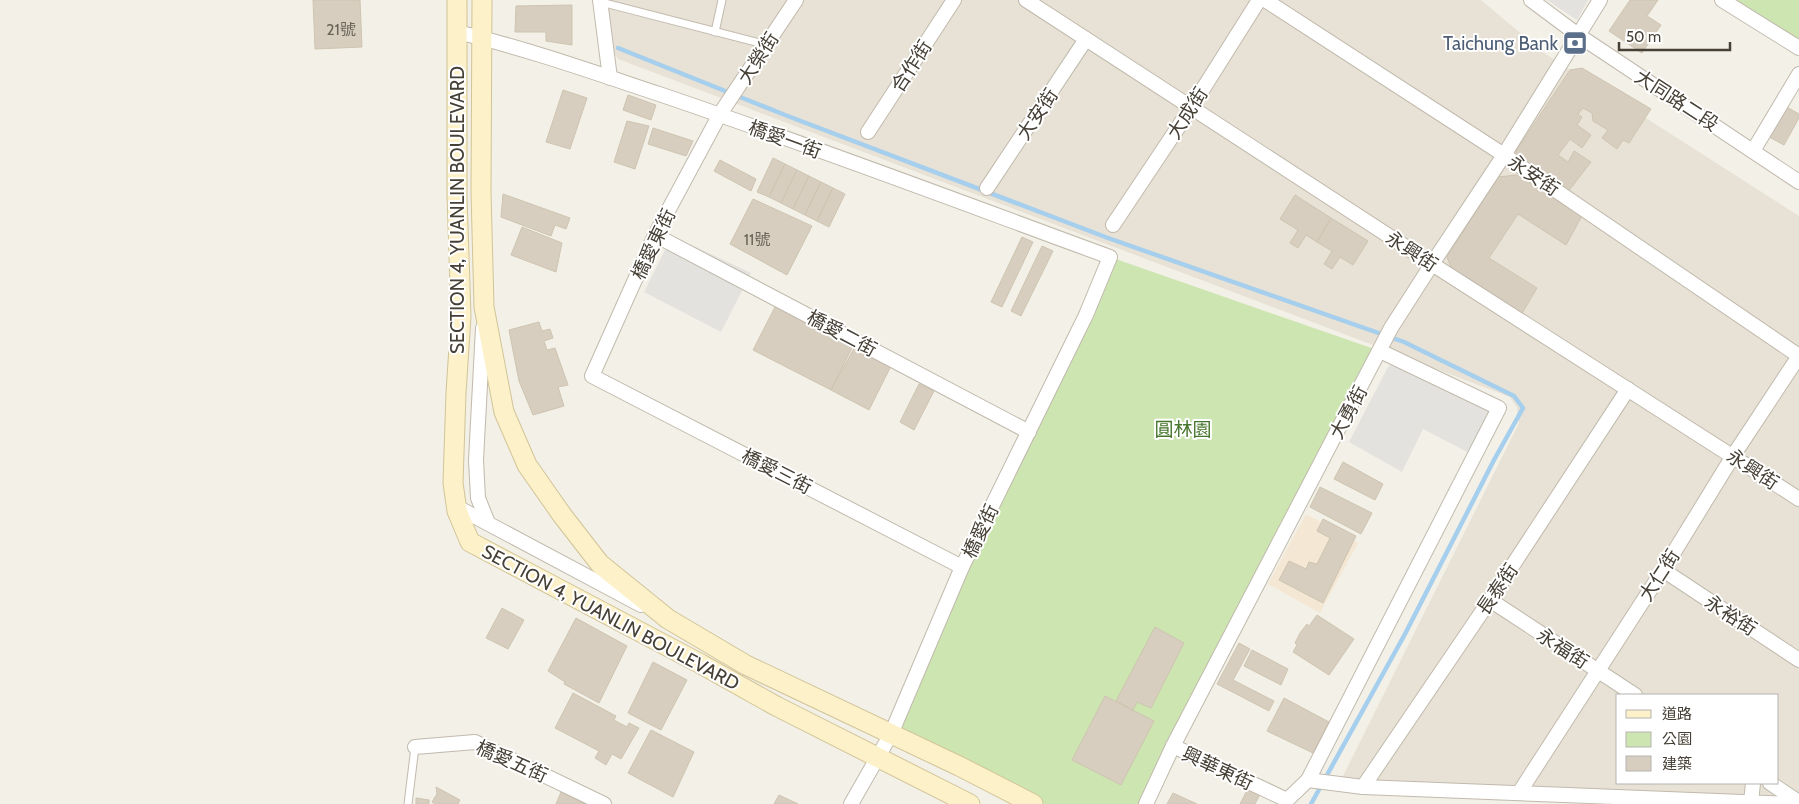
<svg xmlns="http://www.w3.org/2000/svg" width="1799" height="804" viewBox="0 0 1799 804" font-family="Cabin,'Noto Sans TC',sans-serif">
<rect width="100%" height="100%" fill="#f3f0e7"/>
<path fill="#e7e2d5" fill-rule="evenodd" d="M604 0H1481L1544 53 1799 216V804L1339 784 1519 423 1517 408 1510 397 618 59 605 39ZM1618 695H1778V783H1618Z"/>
<polygon fill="#f4e7d3" points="1306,514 1358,543 1320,613 1268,584"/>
<g fill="#cde5b1">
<polygon points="1730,0 1799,0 1799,43"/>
<polygon points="1110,257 1380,351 1146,804 1034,804 891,734"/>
</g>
<g fill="#e4e2df">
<polygon points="1547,0 1588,0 1577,20"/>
<polygon points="679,239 751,273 721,332 644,292 669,242"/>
<polygon points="1398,361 1492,408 1473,455 1423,429 1402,472 1349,442 1388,367"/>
</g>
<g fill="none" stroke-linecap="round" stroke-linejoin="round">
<polyline stroke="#a6ceed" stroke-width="4.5" points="618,48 785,115 1108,238 1404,342 1514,396 1523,408 1494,460 1405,634 1311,804"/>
</g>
<g fill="#d7cec0" stroke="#cec4b0">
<polygon points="313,0 360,0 362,47 315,49"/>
<polygon points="1630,0 1658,0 1647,16 1661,25 1642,53 1609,31"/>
<polygon points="572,5 572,45 546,41 546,32 515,32 516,6"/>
<polygon points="1582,68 1651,109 1629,143 1623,140 1617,149 1602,138 1608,130 1593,121 1592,113 1583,108 1578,114 1582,117 1577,125 1591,135 1582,148 1570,139 1558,155 1568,162 1574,151 1591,162 1567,193 1519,163 1516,151 1570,70"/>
<polygon points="563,90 587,98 570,149 546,142"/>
<polygon points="628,95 656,105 651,120 623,110"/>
<polygon points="1785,106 1799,114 1799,118 1784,145 1769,137"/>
<polygon points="627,121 649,126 635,169 614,162"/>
<polygon points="653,128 693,141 686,156 648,144"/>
<polygon points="773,158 785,164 769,197 757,192"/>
<polygon points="720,160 756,179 751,191 714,171"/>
<polygon points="785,164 797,170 781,203 769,197"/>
<polygon points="797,170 809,176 793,209 781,203"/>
<polygon points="1517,175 1583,214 1566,245 1518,214 1489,258 1537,288 1521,315 1452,270 1447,257 1498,177"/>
<polygon points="809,176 821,182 805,215 793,209"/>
<polygon points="821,182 833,188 817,221 805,215"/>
<polygon points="833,188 845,194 829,227 817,221"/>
<polygon points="503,194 570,218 566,229 555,225 551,236 501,217"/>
<polygon points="1295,195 1331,218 1317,242 1306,235 1298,248 1290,243 1298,230 1280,219"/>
<polygon points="753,199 812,226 787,275 730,244"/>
<polygon points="1331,218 1368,241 1353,265 1340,257 1332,269 1324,264 1332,251 1317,242"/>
<polygon points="522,227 562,243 556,272 511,255"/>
<polygon points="1022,237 1033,242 1002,307 991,302"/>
<polygon points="1042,246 1053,251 1021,316 1011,311"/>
<polygon points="776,305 854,344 831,390 753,350"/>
<polygon points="539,322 542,331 550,329 553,338 544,341 547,350 555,348 568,385 558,387 564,406 533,415 519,381 509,330"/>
<polygon points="861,336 896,356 869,410 831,390"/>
<polygon points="919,384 934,391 914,430 900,422"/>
<polygon points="1343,462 1383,484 1375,500 1334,479"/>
<polygon points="1320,487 1372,513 1361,534 1310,507"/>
<polygon points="1323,519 1356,536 1323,603 1279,580 1289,561 1306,569 1309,562 1317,564 1330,538 1317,531"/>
<polygon points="502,608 524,620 508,649 486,638"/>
<polygon points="1317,615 1354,639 1329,675 1293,652 1297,645 1295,643 1300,633 1307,624 1309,626"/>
<polygon points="576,618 627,646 599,703 564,684 565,682 548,671"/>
<polygon points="1155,627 1184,643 1151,708 1137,702 1133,710 1116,701"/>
<polygon points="1239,643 1250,649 1233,680 1274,701 1269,711 1217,684"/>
<polygon points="1252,650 1288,669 1281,685 1244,666"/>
<polygon points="653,662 687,680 661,730 628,713"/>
<polygon points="573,693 616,716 614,720 627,727 629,723 639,728 621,759 612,754 606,765 595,758 599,751 555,728"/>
<polygon points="1105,696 1154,721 1121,785 1072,760"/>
<polygon points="1284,698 1329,722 1313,753 1267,731"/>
<polygon points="651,730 694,752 673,797 628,773"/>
<polygon points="1254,777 1266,783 1255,804 1240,804"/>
<polygon points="436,787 460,800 458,804 435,804 432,802 437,794"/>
<polygon points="561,792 585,804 556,804"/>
<polygon points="1173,793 1197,804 1167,804"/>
<polygon points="779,795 798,804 774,804"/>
<polygon points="416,798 429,800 429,804 416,804"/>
</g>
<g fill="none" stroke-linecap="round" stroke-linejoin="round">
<defs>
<g id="service">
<polyline points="601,2 767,45"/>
<polyline points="715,32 722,0"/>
<polyline points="408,804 415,747"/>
</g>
<g id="minor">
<polyline points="600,0 610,78"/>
<polyline points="796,0 720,114 655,235 592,376 962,567"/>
<polyline points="1026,0 1432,264 1799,499"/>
<polyline points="1265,0 1504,155 1799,356"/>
<polyline points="1531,0 1578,35 1799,182"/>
<polyline points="1722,0 1799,48"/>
<path d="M457 32C525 48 593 72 659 94 810 145 960 202 1110 257L1086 315 962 567 891 734 851 804"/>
<polyline points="868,132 954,0"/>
<polyline points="1753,151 1799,74"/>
<polyline points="987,188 1086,39"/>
<polyline points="1113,225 1191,108 1259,0"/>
<polyline points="655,235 1029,432"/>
<polyline points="483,328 476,460 478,498 488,523"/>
<polyline points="457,507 641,605"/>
<polyline points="1663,570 1799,660"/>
<polyline points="1490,600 1635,695"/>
<polyline points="1173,746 1287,800 1308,780 1363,787 1792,804"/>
<polyline points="415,747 475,742 604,804"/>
<polyline points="1308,780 1499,408 1380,351"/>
<polyline points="1770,783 1799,802"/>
<polyline points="1363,787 1490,600 1628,389"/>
<polyline points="1519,793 1663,570 1733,456 1799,356"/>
<polyline points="1751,802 1753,783"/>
<polyline points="1146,804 1173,746 1391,328 1432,264 1504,155 1600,0"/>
</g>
<g id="secondary">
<polyline points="457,0 457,195 461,316 456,393 453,483 457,511 470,542 701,664 776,706 970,804"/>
<polyline points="482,0 481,192 484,307 504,412 527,465 562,515 600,564 668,619 746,665 959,766 1033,804"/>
</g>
</defs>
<use href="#service" stroke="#c1baad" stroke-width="9"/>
<use href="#minor" stroke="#c1baad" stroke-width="16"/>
<use href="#secondary" stroke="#d1c498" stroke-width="21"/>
<use href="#service" stroke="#fff" stroke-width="7"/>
<use href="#minor" stroke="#fff" stroke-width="14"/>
<use href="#secondary" stroke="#fcf1c8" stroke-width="19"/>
</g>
<defs>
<symbol id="bank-square" viewBox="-11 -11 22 22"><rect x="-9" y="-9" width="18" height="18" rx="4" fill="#5c6f8a" stroke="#fff"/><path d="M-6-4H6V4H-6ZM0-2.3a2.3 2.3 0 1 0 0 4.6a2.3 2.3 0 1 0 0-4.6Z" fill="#fff"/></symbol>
</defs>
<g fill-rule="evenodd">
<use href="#bank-square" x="1561" y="29" width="28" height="28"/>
</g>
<g text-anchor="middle" stroke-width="4" stroke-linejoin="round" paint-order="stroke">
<g font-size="16" fill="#6a6458">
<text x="341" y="35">21號</text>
<text x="757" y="245">11號</text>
</g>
<g font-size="19" fill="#4e5e75" stroke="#fff" text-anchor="end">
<text x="1558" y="50">Taichung Bank</text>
</g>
<g font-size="19" fill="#464036" stroke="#fff">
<text transform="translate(758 58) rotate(-57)" y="7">大榮街</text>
<text transform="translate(911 66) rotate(-57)" y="7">合作街</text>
<text transform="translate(1677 100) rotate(33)" y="7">大同路二段</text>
<text transform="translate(1187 113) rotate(-57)" y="7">大成街</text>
<text transform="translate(1037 114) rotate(-56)" y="7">大安街</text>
<text transform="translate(785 139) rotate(20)" y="7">橋愛一街</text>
<text transform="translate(1534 175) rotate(34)" y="7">永安街</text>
<text transform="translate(457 210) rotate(-90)" y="7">SECTION 4, YUANLIN BOULEVARD</text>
<text transform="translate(653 244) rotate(-64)" y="7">橋愛東街</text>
<text transform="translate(1412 251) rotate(33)" y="7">永興街</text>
<text transform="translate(842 333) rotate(28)" y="7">橋愛二街</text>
<text transform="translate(1348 412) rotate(-62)" y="7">大勇街</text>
<text transform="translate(1753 469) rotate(33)" y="7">永興街</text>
<text transform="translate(777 471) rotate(27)" y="7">橋愛三街</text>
<text transform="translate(980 531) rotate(-64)" y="7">橋愛街</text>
<text transform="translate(1659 575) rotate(-57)" y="7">大仁街</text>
<text transform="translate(1497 589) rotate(-56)" y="7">長泰街</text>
<text transform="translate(1731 615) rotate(33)" y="7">永裕街</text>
<text transform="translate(611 617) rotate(28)" y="7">SECTION 4, YUANLIN BOULEVARD</text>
<text transform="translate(1563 648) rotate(33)" y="7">永福街</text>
<text transform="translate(512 761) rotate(24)" y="7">橋愛五街</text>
<text transform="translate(1218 768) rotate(25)" y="7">興華東街</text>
</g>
<g font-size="19" fill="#46752c" stroke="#fff">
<text x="1183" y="436">圓林園</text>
</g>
</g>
<rect x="1616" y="694" width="162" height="90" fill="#ffffff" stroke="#b5b3af"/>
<rect x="1626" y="710" width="25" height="8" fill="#fcf1c8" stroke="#b5b3af"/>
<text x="1662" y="719" font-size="15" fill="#464036">道路</text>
<rect x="1626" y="732" width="25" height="15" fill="#cde5b1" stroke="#b5b3af"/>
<text x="1662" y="744" font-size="15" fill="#464036">公園</text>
<rect x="1626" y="756" width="25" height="15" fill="#d7cec0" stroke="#b5b3af"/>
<text x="1662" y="769" font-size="15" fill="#464036">建築</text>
<path d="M1619 42v8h111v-8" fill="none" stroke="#464036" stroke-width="2.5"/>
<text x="1626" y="42" font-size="15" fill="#464036" stroke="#ffffff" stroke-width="4" paint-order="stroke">50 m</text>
</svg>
